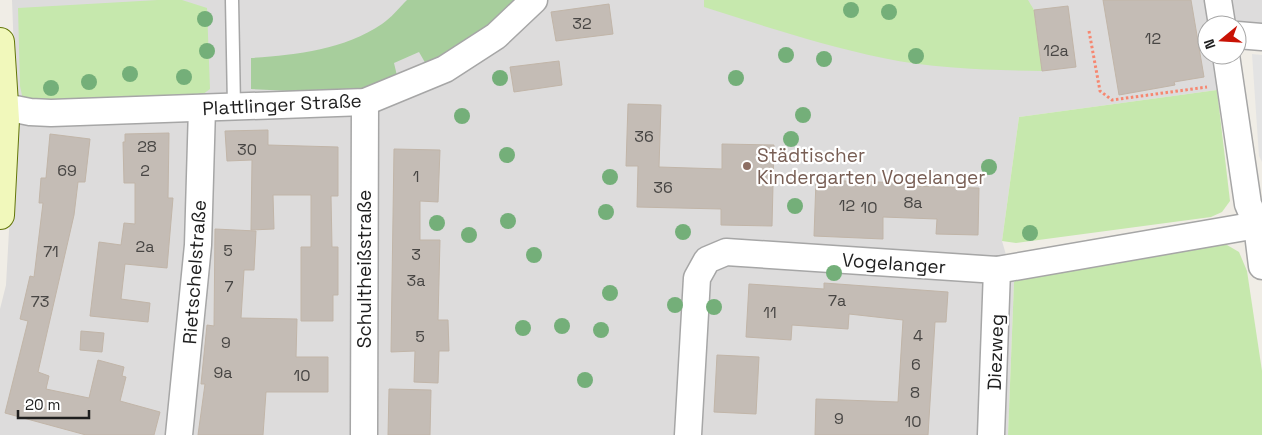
<svg xmlns="http://www.w3.org/2000/svg" width="1262" height="435" viewBox="0 0 1262 435" font-family="'Space Grotesk',sans-serif">
<rect width="100%" height="100%" fill="#f0ede6"/>
<polygon fill="#dddcdc" points="12,0 1262,0 1262,28 1237,25 1207,25 1207,55 1213,55 1217,90 1019,117 1002,241 1014,282 1008,435 0,435 0,309 6,285 16,105"/>
<g fill="#c6e8ad">
<polygon points="158,0 182,0 207,8 210,89 199,97 23,100 20,86 18,8"/>
<path d="M704 0H1028L1034 10 1042 71C989 70 935 69 883 58 822 45 763 26 704 7Z"/>
<polygon points="1217,90 1230,201 1222,212 1211,217 1016,243 1002,241 1019,117"/>
<polygon points="1212,245 1227,245 1239,252 1247,271 1262,371 1262,435 1008,435 1014,282 1027,271"/>
</g>
<path fill="#a7ce9c" d="M407 0H517L491 24 427 66 419 52 394 63 398 80 354 94 251 89V58C295 55 344 50 382 24 391 18 399 8 407 0Z"/>
<polygon fill="#e3e3e3" points="1252,54 1262,55 1262,162 1259,156"/>
<g fill="#c4bcb5" stroke="#c1b5a8">
<polygon points="1103,0 1191,0 1204,77 1174,82 1175,85 1119,95"/>
<polygon points="609,4 613,34 556,41 551,12"/>
<polygon points="1068,6 1076,67 1042,71 1034,10"/>
<polygon points="559,61 562,85 514,92 510,67"/>
<polygon points="628,104 661,105 659,167 722,169 722,144 774,145 772,226 721,225 721,209 637,207 638,166 626,166"/>
<polygon points="268,130 268,145 338,147 338,196 331,196 332,247 338,247 338,295 333,295 333,321 301,321 301,247 311,247 311,195 273,195 274,229 251,230 252,160 227,161 225,131"/>
<polygon points="169,133 168,198 173,198 167,268 125,264 121,299 150,303 148,322 90,316 99,242 121,245 124,223 135,224 135,183 124,183 123,142 125,142 125,134"/>
<polygon points="50,134 90,139 85,182 78,182 74,215 38,372 49,376 46,389 89,398 98,360 124,367 122,376 126,377 120,401 160,412 154,435 86,435 5,413 28,321 20,319 30,276 34,277 43,203 39,203 41,178 46,178"/>
<polygon points="394,149 440,150 438,202 420,201 420,240 440,240 438,320 448,320 449,351 439,351 438,383 414,382 415,351 391,352"/>
<polygon points="816,180 907,183 907,186 979,188 978,235 936,234 937,219 883,217 883,239 814,236"/>
<polygon points="215,229 256,231 254,270 244,270 241,318 297,319 296,357 328,357 328,392 266,392 263,435 198,435 205,384 201,384 207,325 214,326"/>
<polygon points="824,283 948,292 946,322 935,322 928,435 815,435 816,399 898,402 903,320 849,314 848,329 792,325 791,340 746,337 749,284 824,289"/>
<polygon points="81,331 104,333 102,352 80,350"/>
<polygon points="717,355 759,357 756,414 714,412"/>
<polygon points="389,389 431,390 430,435 388,435"/>
</g>
<g fill="none" stroke-linecap="round" stroke-linejoin="round">
<defs>
<polyline id="lane" points="232,0 234,106"/>
<g id="street">
<polyline points="1218,0 1222,25"/>
<polyline points="1237,35 1262,37"/>
<polyline points="1226,55 1248,204 1257,225 1262,266"/>
<polyline points="0,106 30,112 51,113 365,102 445,69 496,36 534,0"/>
<polyline points="179,435 198,245 202,108"/>
<polyline points="364,435 365,102"/>
<polyline points="688,435 697,278 707,260 726,252 997,270 1257,225"/>
<polyline points="991,435 997,270"/>
</g>
<polyline id="secondary" points="0,42 5,120 0,215"/>
</defs>
<use href="#lane" stroke="#a6a6a6" stroke-width="15"/>
<use href="#street" stroke="#a6a6a6" stroke-width="29"/>
<use href="#secondary" stroke="#627508" stroke-width="30"/>
<polyline stroke="#f68770" stroke-width="3" stroke-dasharray="2.5 2.5" stroke-linecap="butt" points="1089,31 1100,91 1112,100 1207,87"/>
<use href="#lane" stroke="#fff" stroke-width="12"/>
<use href="#street" stroke="#fff" stroke-width="26"/>
<use href="#secondary" stroke="#f1f8bb" stroke-width="28"/>
</g>
<g fill="#74af79">
<circle cx="851" cy="10" r="8"/>
<circle cx="889" cy="12" r="8"/>
<circle cx="205" cy="19" r="8"/>
<circle cx="207" cy="51" r="8"/>
<circle cx="786" cy="55" r="8"/>
<circle cx="916" cy="56" r="8"/>
<circle cx="824" cy="59" r="8"/>
<circle cx="130" cy="74" r="8"/>
<circle cx="184" cy="77" r="8"/>
<circle cx="500" cy="78" r="8"/>
<circle cx="736" cy="78" r="8"/>
<circle cx="89" cy="82" r="8"/>
<circle cx="51" cy="88" r="8"/>
<circle cx="803" cy="115" r="8"/>
<circle cx="462" cy="116" r="8"/>
<circle cx="791" cy="139" r="8"/>
<circle cx="507" cy="155" r="8"/>
<circle cx="989" cy="167" r="8"/>
<circle cx="610" cy="177" r="8"/>
<circle cx="795" cy="206" r="8"/>
<circle cx="606" cy="212" r="8"/>
<circle cx="508" cy="221" r="8"/>
<circle cx="437" cy="223" r="8"/>
<circle cx="683" cy="232" r="8"/>
<circle cx="1030" cy="233" r="8"/>
<circle cx="469" cy="235" r="8"/>
<circle cx="534" cy="255" r="8"/>
<circle cx="834" cy="273" r="8"/>
<circle cx="610" cy="293" r="8"/>
<circle cx="675" cy="305" r="8"/>
<circle cx="714" cy="307" r="8"/>
<circle cx="562" cy="326" r="8"/>
<circle cx="523" cy="328" r="8"/>
<circle cx="601" cy="330" r="8"/>
<circle cx="585" cy="380" r="8"/>
</g>
<circle fill="#8d6e63" stroke="#fff" stroke-width="2" cx="747" cy="166" r="5"/>
<g text-anchor="middle" stroke-width="4.5" stroke-linejoin="round" paint-order="stroke">
<g font-size="16" fill="#484644">
<text x="582" y="29">32</text>
<text x="1153" y="44">12</text>
<text x="1056" y="56">12a</text>
<text x="644" y="142">36</text>
<text x="147" y="152">28</text>
<text x="247" y="155">30</text>
<text x="67" y="176">69</text>
<text x="145" y="176">2</text>
<text x="416" y="182">1</text>
<text x="663" y="193">36</text>
<text x="913" y="208">8a</text>
<text x="847" y="211">12</text>
<text x="869" y="213">10</text>
<text x="145" y="252">2a</text>
<text x="228" y="256">5</text>
<text x="51" y="257">71</text>
<text x="416" y="260">3</text>
<text x="416" y="286">3a</text>
<text x="229" y="292">7</text>
<text x="837" y="306">7a</text>
<text x="40" y="307">73</text>
<text x="770" y="318">11</text>
<text x="918" y="341">4</text>
<text x="420" y="342">5</text>
<text x="226" y="348">9</text>
<text x="916" y="370">6</text>
<text x="223" y="378">9a</text>
<text x="302" y="381">10</text>
<text x="915" y="398">8</text>
<text x="839" y="424">9</text>
<text x="913" y="427">10</text>
</g>
<g font-size="19" fill="#1f1f1f" stroke="#fff">
<text transform="translate(282 104) rotate(-3)" y="7">Plattlinger Straße</text>
<text transform="translate(894 263) rotate(4)" y="7">Vogelanger</text>
<text transform="translate(364 269) rotate(-90)" y="7">Schultheißstraße</text>
<text transform="translate(194 272) rotate(-86)" y="7">Rietschelstraße</text>
<text transform="translate(995 352) rotate(-88)" y="7">Diezweg</text>
</g>
<g font-size="19" fill="#785e54" stroke="#fff" text-anchor="start">
<text x="757" y="162">Städtischer<tspan x="757" dy="22">Kindergarten Vogelanger</tspan></text>
</g>
</g>
<g transform="translate(1222 40) rotate(252)"><circle r="24" fill="#ffffff" stroke="#a5a5a5"/>
<path d="M0-4L9 19L0 12L-9 19Z" fill="#c91205"/>
<text y="-8" font-size="14" font-weight="bold" text-anchor="middle" fill="#1f1f1f">N</text>
</g>
<path d="M18 410v8h71v-8" fill="none" stroke="#1f1f1f" stroke-width="2.5"/>
<text x="25" y="410" font-size="15" fill="#1f1f1f" stroke="#ffffff" stroke-width="4" paint-order="stroke">20 m</text>
</svg>
